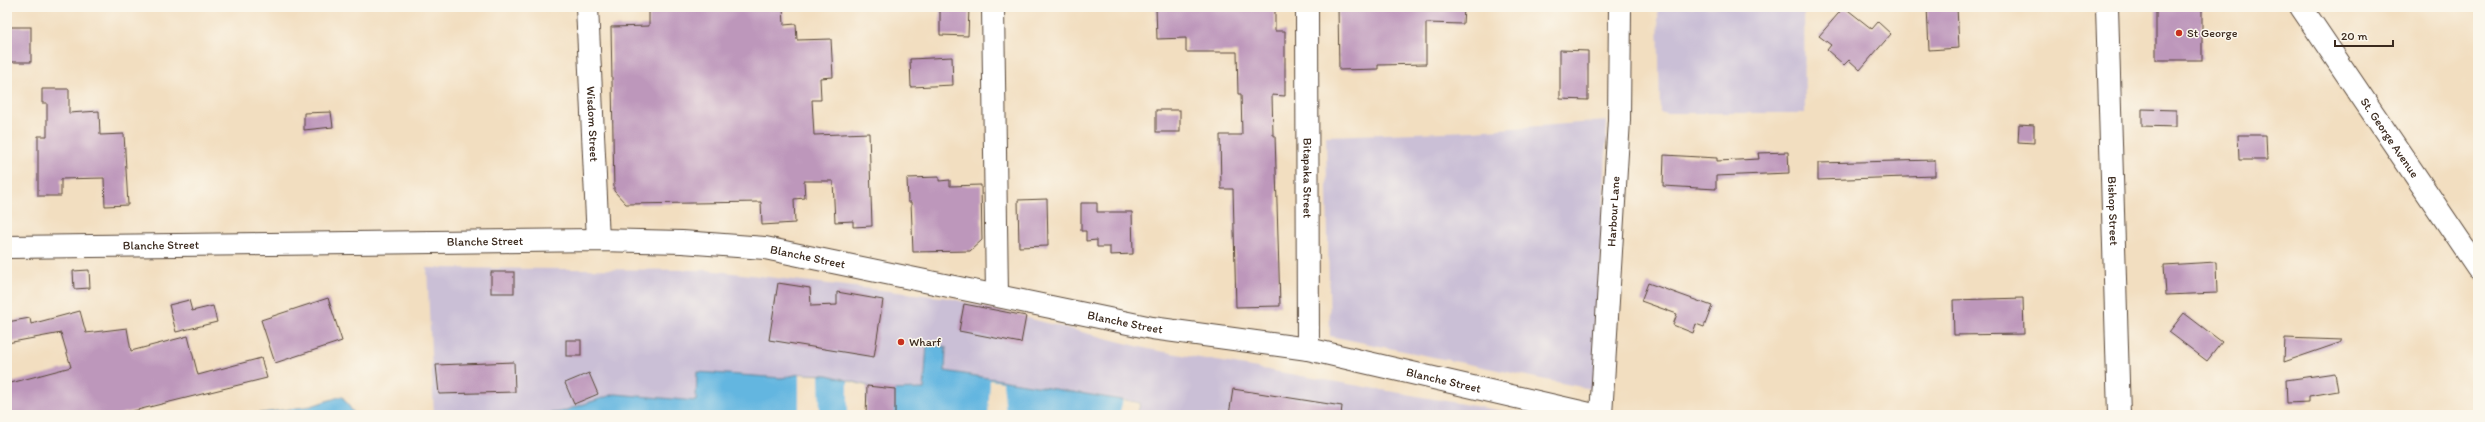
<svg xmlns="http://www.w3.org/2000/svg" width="2485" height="422" viewBox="0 0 2485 422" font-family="Itim,sans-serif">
<rect width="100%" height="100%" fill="#fbf7ec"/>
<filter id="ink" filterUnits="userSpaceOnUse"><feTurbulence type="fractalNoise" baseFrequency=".025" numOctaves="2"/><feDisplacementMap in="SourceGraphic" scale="8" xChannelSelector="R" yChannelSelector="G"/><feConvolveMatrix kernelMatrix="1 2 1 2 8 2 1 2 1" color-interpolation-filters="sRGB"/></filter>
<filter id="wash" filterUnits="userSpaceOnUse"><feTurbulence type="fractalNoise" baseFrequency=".012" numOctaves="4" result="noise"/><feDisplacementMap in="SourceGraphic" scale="16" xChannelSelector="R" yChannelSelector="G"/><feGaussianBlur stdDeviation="0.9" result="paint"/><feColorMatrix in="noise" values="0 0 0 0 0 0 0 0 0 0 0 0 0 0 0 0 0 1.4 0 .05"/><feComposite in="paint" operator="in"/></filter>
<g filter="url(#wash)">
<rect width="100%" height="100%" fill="#f2dec0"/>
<g fill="#cabfd6">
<polygon points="1658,7 1804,7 1805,113 1660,113"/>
<polygon points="1607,121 1596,390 1330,336 1326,136 1473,131"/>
<polygon points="427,268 707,270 949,298 1148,349 1526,415 1137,415 1140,403 945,371 928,344 924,389 883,390 828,375 799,374 782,378 697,373 696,401 616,394 560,412 537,415 434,415"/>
</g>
<g fill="#64b6e0" stroke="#50707f">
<polygon points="927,344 946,347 945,371 1140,403 1137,415 537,415 560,412 615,394 696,401 697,372 782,378 799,374 828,375 883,390 924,389"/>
<polygon points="342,396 355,415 247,415 311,406"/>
</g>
<g fill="#f2dec0">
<polygon points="799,374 819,375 820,415 799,415"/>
<polygon points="990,380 1003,382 1006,415 988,415"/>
<polygon points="848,381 867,386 866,415 848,415"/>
<polygon points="1123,400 1140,403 1137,415 1119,415"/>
</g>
<g id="blocks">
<g fill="#bd97bb">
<polygon points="649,7 783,7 784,25 796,24 797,40 831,39 833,77 820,78 821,100 812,100 814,135 869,133 872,226 853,227 853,221 835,222 833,181 804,181 805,198 794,199 795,223 762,225 761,202 626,204 614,191 611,27 649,26"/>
<polygon points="940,7 969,7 968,36 940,35"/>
<polygon points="1156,7 1275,7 1275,31 1285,31 1285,96 1272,95 1273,135 1275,135 1280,306 1236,307 1233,189 1221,189 1220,135 1242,135 1241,94 1238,94 1237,52 1186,52 1186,38 1157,39"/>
<polygon points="1338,7 1464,7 1463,24 1426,23 1426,64 1378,65 1378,69 1339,70"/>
<polygon points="1844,7 1872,29 1878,22 1891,34 1860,70 1849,60 1844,65 1827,50 1831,45 1819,36"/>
<polygon points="1927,7 1957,7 1959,48 1929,50"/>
<rect x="2156" y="7" width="46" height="53"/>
<rect x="10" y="27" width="21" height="35"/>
<polygon points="1560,50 1588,51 1588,100 1560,99"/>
<polygon points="952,57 953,85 911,87 910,59"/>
<polygon points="42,89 69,89 69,113 99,111 100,135 124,134 128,205 105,206 104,178 61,179 61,196 38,196 38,136 47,136 47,103 42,103"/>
<polygon points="2142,109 2176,110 2176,127 2142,126"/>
<rect x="1156" y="110" width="24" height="22"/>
<polygon points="331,112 333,127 304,130 304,113"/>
<polygon points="2019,124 2034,125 2034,143 2018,142"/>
<polygon points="2238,135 2266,135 2267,160 2239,160"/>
<polygon points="1788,152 1789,173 1716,176 1716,189 1663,186 1664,155 1717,158 1717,161 1759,159 1758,153"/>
<polygon points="1935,160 1935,176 1818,180 1818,163"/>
<polygon points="939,177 939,181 950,180 950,186 981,185 982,240 970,251 913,252 911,202 908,202 907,178"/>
<polygon points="1047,199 1048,246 1019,247 1018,200"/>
<polygon points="1081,203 1097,203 1097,212 1132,212 1133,254 1110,255 1110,247 1097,247 1097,240 1086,241 1086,231 1081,231"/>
<polygon points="2216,262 2217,293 2166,295 2164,265"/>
<polygon points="89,270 90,288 74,289 73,271"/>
<rect x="491" y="272" width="23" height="21"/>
<polygon points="778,283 810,288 811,306 837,305 837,292 883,300 874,357 769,340"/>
<polygon points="1648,283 1712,306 1704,327 1696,324 1693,333 1673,325 1677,314 1641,301"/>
<polygon points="328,298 342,341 275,363 261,320"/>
<polygon points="2023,298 2024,334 1954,335 1953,300"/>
<polygon points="189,300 192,311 213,306 217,322 176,332 169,305"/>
<polygon points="964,304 1026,316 1021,343 959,331"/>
<polygon points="80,311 86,333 127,328 131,351 188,336 198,375 261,358 267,378 117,415 7,415 7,384 71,367 61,333 7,343 7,322 30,318 31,324"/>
<polygon points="2184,313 2222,342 2207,361 2169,332"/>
<polygon points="2285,338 2342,340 2342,342 2284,362"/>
<rect x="566" y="340" width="15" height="16"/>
<polygon points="514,362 515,392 439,394 436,365"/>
<polygon points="589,373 598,394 574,404 565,383"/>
<polygon points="2335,373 2338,391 2309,396 2309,402 2287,403 2286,380"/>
<polygon points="867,386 895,389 895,415 866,415"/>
<polygon points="1233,389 1342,406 1341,415 1229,415"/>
</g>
</g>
</g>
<g filter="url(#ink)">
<use href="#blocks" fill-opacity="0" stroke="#564536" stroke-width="1"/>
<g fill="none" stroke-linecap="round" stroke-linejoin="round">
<defs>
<g id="street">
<path id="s1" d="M587 7 598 240"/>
<polyline points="993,7 997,295"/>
<path id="s2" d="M1307 7 1308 349"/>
<path id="s3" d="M2107 7 2119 415"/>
<path id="s4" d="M2301 7 2478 268"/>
<path id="s5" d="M7 247 598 240 682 242 765 248 1152 328 1308 349 1594 415"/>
<path id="s6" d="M1601 415 1619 120 1620 7"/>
</g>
</defs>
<use href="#street" stroke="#564536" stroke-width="24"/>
<use href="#street" stroke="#fff" stroke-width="22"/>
</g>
</g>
<g fill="#c8321e" stroke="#fbf7ec" stroke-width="1.5">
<circle cx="2179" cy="33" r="4"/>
<circle cx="901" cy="342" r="4"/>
</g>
<g text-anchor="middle" stroke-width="3" stroke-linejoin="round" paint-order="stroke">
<g font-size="12" fill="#3b2a1e" stroke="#fbf7ec" text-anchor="start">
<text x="2187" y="37">St George</text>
<text x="909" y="346">Wharf</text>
</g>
<g font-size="12" fill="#3b2a1e" stroke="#fbf7ec">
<text dy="4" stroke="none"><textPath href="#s1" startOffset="117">Wisdom Street</textPath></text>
<text dy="4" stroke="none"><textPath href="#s4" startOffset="158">St. George Avenue</textPath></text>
<text dy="4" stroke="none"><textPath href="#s2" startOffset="171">Bitapaka Street</textPath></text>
<text dy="4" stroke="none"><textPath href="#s6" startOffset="204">Harbour Lane</textPath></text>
<text dy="4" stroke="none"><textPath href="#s3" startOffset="204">Bishop Street</textPath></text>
<text dy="4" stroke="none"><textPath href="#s5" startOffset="478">Blanche Street</textPath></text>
<text dy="4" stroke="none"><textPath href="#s5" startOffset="154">Blanche Street</textPath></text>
<text dy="4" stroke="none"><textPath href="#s5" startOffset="802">Blanche Street</textPath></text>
<text dy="4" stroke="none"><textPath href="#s5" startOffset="1126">Blanche Street</textPath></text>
<text dy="4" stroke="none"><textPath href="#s5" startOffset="1450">Blanche Street</textPath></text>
</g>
</g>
<rect width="2485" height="422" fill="none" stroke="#fbf7ec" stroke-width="24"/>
<path d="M2335 40v6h58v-6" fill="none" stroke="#3b2a1e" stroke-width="2"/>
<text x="2341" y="40" font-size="12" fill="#3b2a1e" stroke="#fbf7ec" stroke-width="3" paint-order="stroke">20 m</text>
</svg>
